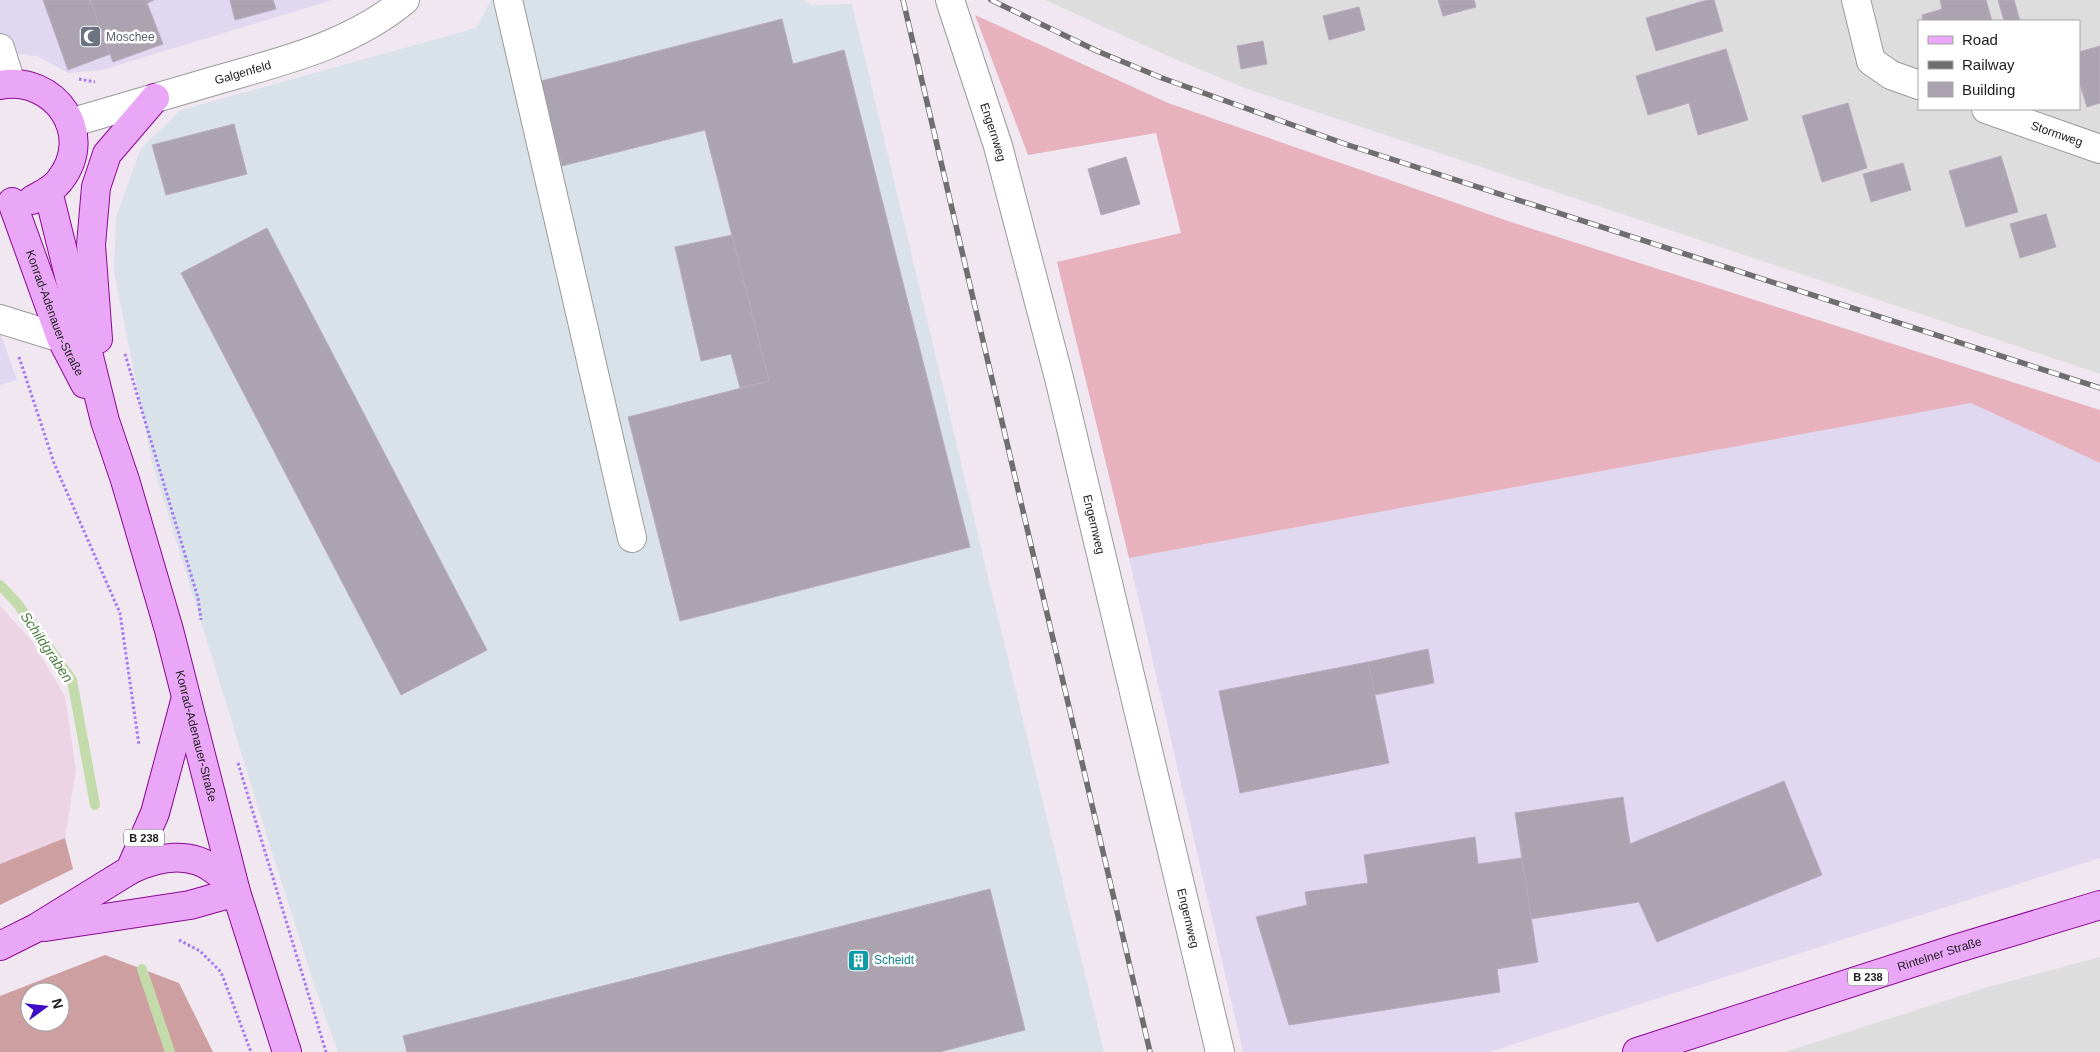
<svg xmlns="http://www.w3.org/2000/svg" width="2100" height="1052" viewBox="0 0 2100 1052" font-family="Arial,sans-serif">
<rect width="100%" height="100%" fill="#f0e7f0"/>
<g fill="#ddddde" fill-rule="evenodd">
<path d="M1045 0H2100V374L1245 88 1170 57ZM1919 21H2079V109H1919Z"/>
<polygon points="2100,957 2100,1052 1785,1052 1988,987"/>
</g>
<g fill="#dfd8f0">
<polygon points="0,0 332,0 102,70 68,73 37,56 0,52"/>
<polygon points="0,332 17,380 0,385"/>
<polygon points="1971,403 2100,463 2100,858 1489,1052 1243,1052 1129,558"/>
</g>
<polygon fill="#dae2e9" points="491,0 803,0 811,5 852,4 991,589 1104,1052 338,1052 317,993 269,843 152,462 114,271 116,217 141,148 181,110 476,28"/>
<polygon fill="#edd4e5" points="0,606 31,640 65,696 76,770 65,838 0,864"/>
<polygon fill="#e7b1bd" points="975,15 1168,103 1514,223 2100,410 2100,463 1971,403 1129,558 1057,262 1181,233 1156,133 1028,155"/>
<g fill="#cd9fa0" fill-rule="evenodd">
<polygon points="65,838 73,869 0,905 0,864"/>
<path d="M105 955 179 983 213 1052H0V996ZM30 992H60V1022H30Z"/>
</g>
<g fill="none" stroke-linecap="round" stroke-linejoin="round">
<g stroke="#c3dbab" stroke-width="10">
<polyline points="0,585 17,603 72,680 95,805"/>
<polyline points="142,969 170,1052"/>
</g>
</g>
<g fill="#aba3af" stroke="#baaac1">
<polygon points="43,0 90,0 110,54 68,70"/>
<polygon points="90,0 154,0 147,3 163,44 113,62"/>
<polygon points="230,0 273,0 276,9 235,20"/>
<polygon points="1438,0 1474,0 1476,7 1443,16"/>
<polygon points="1707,0 1714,0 1723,31 1656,51 1646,18"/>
<polygon points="1940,0 1986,0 1992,21 1923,21 1922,15 1942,9"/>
<polygon points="1998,0 2014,0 2020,21 2004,21"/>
<polygon points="1359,7 1365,30 1329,40 1323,16"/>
<polygon points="782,19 793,64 844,50 970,547 680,621 628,417 769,381 705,130 562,166 541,81"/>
<polygon points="1263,41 1267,64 1241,69 1237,46"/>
<polygon points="2100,46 2100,103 2087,107 2079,81 2079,52"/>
<polygon points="1726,49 1748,120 1698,135 1689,103 1648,115 1636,76"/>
<polygon points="1848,103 1867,168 1822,182 1802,116"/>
<polygon points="234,124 247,174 166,195 152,145"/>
<polygon points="2001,156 2018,212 1966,227 1949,171"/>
<polygon points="1126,157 1140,204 1101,215 1088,169"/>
<polygon points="1903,163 1911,190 1871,202 1863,174"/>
<polygon points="2046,214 2056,247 2020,258 2010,224"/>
<polygon points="267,228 487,650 401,695 181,273"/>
<polygon points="732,235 769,381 740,388 731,354 701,361 675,247"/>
<polygon points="1428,649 1434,683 1374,695 1368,662"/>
<polygon points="1368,662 1389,763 1240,793 1219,691"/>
<polygon points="1784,781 1822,875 1657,942 1639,902 1531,919 1515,813 1623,797 1630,844"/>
<polygon points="1475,837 1478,864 1522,858 1538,962 1497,969 1500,992 1289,1025 1256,917 1307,905 1305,892 1368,883 1364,855"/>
<polygon points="990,889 1025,1030 939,1052 407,1052 403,1036"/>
</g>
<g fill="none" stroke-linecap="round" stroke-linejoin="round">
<defs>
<g id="minor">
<polyline points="508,0 632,538"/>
<path id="s1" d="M950 0 998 146 1059 378 1220 1052"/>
<polyline points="1856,0 1871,61 1891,75 1919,85"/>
<polyline points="0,48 11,83"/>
<path id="s2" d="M1986 109 2100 149"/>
<path id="s3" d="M70 123C119 109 168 94 217 80 283 61 351 45 405 0"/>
<polyline points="0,319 61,338"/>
</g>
<g id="major">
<path d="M0 85C55 75 96 134 60 180 53 190 42 194 32 200"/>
<path id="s4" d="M48 191 105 421 125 480 169 630 236 892 287 1052"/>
<path id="s5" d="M12 202 61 338 85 384"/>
<polyline points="98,339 91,245 96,187 107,154 155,98"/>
<path d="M130 870C157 857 190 850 216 871 223 876 229 885 235 891"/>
<polyline points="45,927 190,905 236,892"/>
<polyline points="0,946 36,928 130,870 155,813 185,701"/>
<path id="s6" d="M1637 1052 1955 949 2100 905"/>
</g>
</defs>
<use href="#minor" stroke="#9a9a9a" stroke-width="30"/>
<use href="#major" stroke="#8b0993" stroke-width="30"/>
<g stroke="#a577f2" stroke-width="3" stroke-dasharray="2.5 2.5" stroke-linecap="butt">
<polyline points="79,79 95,82"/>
<polyline points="125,354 198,598 201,620"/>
<polyline points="19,357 54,463 120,613 139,745"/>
<polyline points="238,763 326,1052"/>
<polyline points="179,940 200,951 221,972 251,1052"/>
</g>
<use href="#minor" stroke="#fff" stroke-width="28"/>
<use href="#major" stroke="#eaa6f7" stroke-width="28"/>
<defs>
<g id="rail">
<polyline points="903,0 1150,1052"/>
<polyline points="991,0 1097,51 1162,78 1348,145 2100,388"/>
</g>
</defs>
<use href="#rail" stroke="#6e6e6e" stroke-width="5.5"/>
<use href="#rail" stroke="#fff" stroke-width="4" stroke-dasharray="11" stroke-linecap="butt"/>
</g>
<defs>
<symbol id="mosque-square" viewBox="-11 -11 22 22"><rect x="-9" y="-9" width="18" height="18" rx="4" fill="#6b7280" stroke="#fff"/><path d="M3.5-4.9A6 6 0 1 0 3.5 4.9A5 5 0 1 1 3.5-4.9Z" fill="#fff"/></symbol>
<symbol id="building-square" viewBox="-11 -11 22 22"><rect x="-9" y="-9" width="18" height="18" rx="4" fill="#0f9aa8" stroke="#fff"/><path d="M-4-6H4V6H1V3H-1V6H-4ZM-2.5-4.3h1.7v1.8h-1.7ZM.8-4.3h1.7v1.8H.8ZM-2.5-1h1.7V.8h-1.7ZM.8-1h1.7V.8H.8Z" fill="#fff"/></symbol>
</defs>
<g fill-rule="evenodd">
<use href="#mosque-square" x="78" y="24" width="25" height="25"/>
<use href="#building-square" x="846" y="948" width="25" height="25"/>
</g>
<g text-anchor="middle" stroke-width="5" stroke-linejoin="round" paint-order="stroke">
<g fill="#fff" stroke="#636363" stroke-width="1">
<rect x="124" y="829.5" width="40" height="17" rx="4"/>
<rect x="1848" y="968.5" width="40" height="17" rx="4"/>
</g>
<g font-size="11" font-weight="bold" fill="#202020">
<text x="144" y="842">B 238</text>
<text x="1868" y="981">B 238</text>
</g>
<g font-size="12" fill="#5b616d" stroke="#fff" text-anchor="start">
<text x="106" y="41">Moschee</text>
</g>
<g font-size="12" fill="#202020" stroke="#fff">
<text dy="4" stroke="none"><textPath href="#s3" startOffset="180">Galgenfeld</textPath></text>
<text dy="4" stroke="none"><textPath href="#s1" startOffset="139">Engernweg</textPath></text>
<text dy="4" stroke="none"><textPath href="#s2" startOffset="75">Stormweg</textPath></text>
<text dy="4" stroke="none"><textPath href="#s5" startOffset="119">Konrad-Adenauer-Straße</textPath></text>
<text dy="4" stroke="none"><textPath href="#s1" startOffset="544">Engernweg</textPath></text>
<text dy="4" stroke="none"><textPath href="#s4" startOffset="565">Konrad-Adenauer-Straße</textPath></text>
<text dy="4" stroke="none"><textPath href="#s1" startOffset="949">Engernweg</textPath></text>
<text dy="4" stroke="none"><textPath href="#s6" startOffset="318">Rintelner Straße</textPath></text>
</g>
<g font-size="12" fill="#0d838f" stroke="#fff" text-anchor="start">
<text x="874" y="964">Scheidt</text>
</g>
<g font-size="14" font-style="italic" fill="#4c7d3e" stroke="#fff">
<text transform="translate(47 647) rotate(56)" y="5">Schildgraben</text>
</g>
</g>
<rect x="1918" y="20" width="162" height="90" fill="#ffffff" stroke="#a6a6a6"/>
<rect x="1928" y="36" width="25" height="8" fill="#eaa6f7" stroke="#a6a6a6"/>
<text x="1962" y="45" font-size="15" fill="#202020">Road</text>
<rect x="1928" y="61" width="25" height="8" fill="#6e6e6e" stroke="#a6a6a6"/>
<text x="1962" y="70" font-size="15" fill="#202020">Railway</text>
<rect x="1928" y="82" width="25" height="15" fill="#aba3af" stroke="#a6a6a6"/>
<text x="1962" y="95" font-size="15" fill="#202020">Building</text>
<g transform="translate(45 1007) rotate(75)"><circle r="24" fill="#ffffff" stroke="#a6a6a6"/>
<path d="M0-4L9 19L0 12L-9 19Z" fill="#3e0cc4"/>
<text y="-8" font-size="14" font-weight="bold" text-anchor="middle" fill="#202020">N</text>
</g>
</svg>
